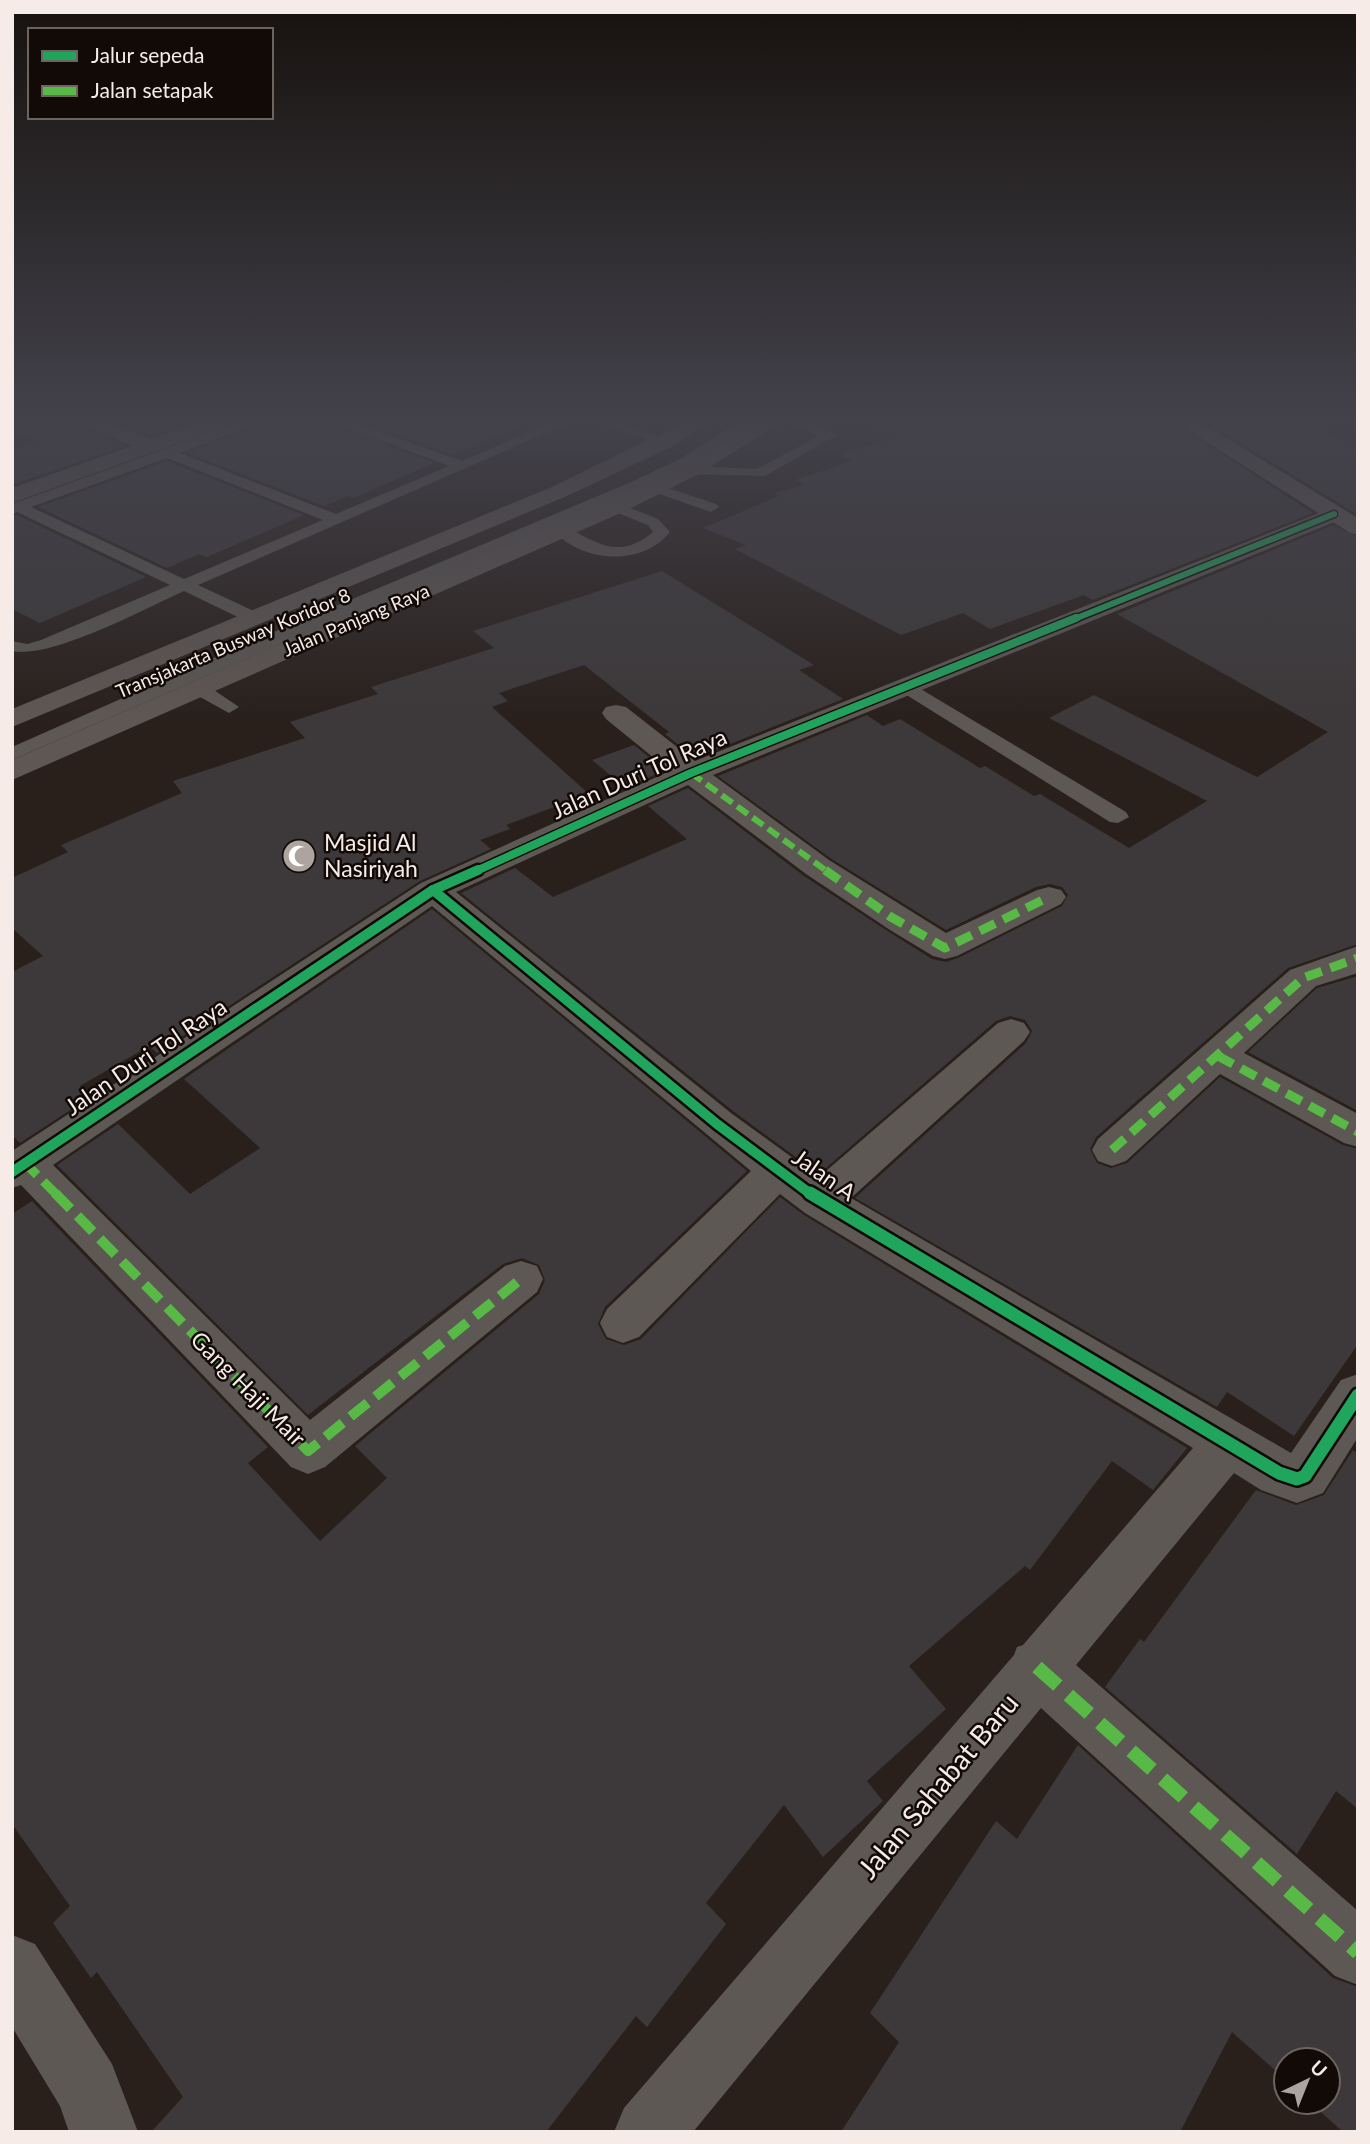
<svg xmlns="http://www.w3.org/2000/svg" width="1370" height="2144" viewBox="0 0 1370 2144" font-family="Lato,sans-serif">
<rect width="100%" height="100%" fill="#29201c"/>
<g fill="#3d393a">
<polygon points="12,422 77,422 125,446 12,485 12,450 38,441 12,430"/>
<polygon points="116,422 189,422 151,436"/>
<polygon points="262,422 330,422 434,463 354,498 348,496 324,506 187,453"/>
<polygon points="362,422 527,422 453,455"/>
<polygon points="868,422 1172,422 1313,513 1093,600 1084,595 990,629 963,613 901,635 735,549 746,545 703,528 779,496 774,493 804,485 795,480 853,461 841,454 897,437"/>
<polygon points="1206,422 1301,422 1358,446 1358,515"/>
<polygon points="167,461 304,515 207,557 199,554 167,568 38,507"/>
<polygon points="17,515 146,577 40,623 12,609 12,516"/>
<polygon points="1333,525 1358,537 1358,944 1288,968 1096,1137 1090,1149 1097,1163 1111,1168 1127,1163 1220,1077 1343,1145 1358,1149 1358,1344 1294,1436 1227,1392 1217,1407 855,1198 1026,1043 1032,1031 1025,1020 1010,1016 996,1021 819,1174 733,1111 461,893 515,868 553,897 687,839 648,806 688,788 804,876 889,932 932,959 946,962 958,958 1062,906 1068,895 1062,887 1050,884 1036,887 946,930 830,858 718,776 867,715 883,726 900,719 980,768 985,766 1034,796 1040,794 1129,848 1207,801 1049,718 1094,695 1257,777 1328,732 1117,614"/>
<polygon points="662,571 814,665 799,670 843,699 695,758 665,734 669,732 584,665 499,693 508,701 492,707 589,794 506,825 510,829 480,840 491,849 420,881 157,1053 149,1046 80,1086 90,1097 20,1143 12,1135 12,972 43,956 12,928 12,878 68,852 61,845 182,793 173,781 305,738 290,722 378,694 371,687 494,648 473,631"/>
<polygon points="634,745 665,770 626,788 592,760"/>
<polygon points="432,909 747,1171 605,1307 598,1324 606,1339 624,1345 641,1339 780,1197 804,1215 1187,1448 1153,1490 1112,1461 1030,1570 1025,1566 909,1666 946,1709 867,1781 883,1801 823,1857 784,1805 706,1903 726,1924 647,2027 636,2016 546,2132 151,2132 183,2097 97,1972 91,1978 53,1923 70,1906 12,1824 12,1214 32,1201 268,1447 248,1463 320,1541 387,1478 355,1446 539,1294 545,1280 539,1265 522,1258 503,1264 308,1415 57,1165 118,1124 190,1194 260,1148 184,1079"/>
<polygon points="1358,976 1358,1111 1248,1052 1317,988"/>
<polygon points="1353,1450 1358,1454 1358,1809 1336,1791 1297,1854 1105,1687 1140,1639 1144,1642 1256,1490 1296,1505 1324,1495"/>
<polygon points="1078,1745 1333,1978 1358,1987 1358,2132 1343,2132 1310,2102 1328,2102 1328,2060 1286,2060 1286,2080 1232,2032 1180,2132 841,2132 899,2042 870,2013 996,1821 1017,1839"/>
</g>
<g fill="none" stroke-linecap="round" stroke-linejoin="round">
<g fill="#5d5854" fill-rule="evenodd">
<path d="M239 422H260L180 453 336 514 449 466 332 422H353L462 461 552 422H571L198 585 258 613 261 617 258 621H246L184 591C144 609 52 659 12 651V641L27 644 41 640 170 585 17 512 12 514V504ZM167 458 323 520 184 579 31 507Z"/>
<polygon points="598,422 620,422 674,442 662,445"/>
<polygon points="738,422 755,422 692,464 639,489 12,760 12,747 245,644 629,483 682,458"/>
<polygon points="788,422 809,422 837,435 765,476 692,474 685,470 692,466 757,469 819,436"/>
<polygon points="656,484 716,504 719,507 711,512 651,491 651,485"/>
<path d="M615 502 658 519 670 532C642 567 582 563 553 530L561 525 567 527C599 545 621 559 653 532L648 525 610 510V504Z"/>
<polygon points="904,679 1126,812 1129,817 1118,823 1110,822 897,689 895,685 897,681"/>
<polygon points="198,682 205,684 239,707 229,713 191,692 189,688 191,684"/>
</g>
<g fill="#5d5854" fill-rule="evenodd">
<polygon points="79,422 108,422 151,439 198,422 228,422 225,426 12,503 12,488 132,446"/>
<polygon points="1334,507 1345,514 1342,519 713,775 829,860 946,933 1037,890 1049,887 1061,890 1066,897 1061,904 957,956 945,959 933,956 890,930 806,874 688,785 456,892 731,1113 819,1177 998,1023 1011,1019 1024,1023 1030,1032 1024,1041 851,1198 1291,1453 1341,1380 1358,1374 1358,1437 1323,1493 1297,1503 1261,1490 1234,1473 1076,1665 1358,1911 1358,1985 1335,1976 1041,1708 693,2132 614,2132 624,2108 1014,1655 1017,1647 1023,1645 1193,1448 805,1213 780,1194 639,1337 623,1343 607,1337 600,1323 607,1309 751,1171 432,906 53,1165 310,1420 505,1266 521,1261 537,1266 543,1279 537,1292 325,1467 308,1474 291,1467 21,1185 12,1188 12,1151 421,883 670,771 606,719 602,713 606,707 616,705 626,707 695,761"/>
<polygon points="1358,946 1358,973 1316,986 1244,1053 1358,1114 1358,1147 1344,1143 1220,1074 1126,1161 1112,1166 1098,1161 1092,1150 1098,1139 1290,970"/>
<polygon points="12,1935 35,1944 112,2064 138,2132 69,2132 60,2106 12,2027"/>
</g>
<polygon fill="#605a56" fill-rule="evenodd" points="1175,422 1200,422 1358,518 1358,535 1350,533"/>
<g fill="#5f5753" fill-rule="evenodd">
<polygon points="685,422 710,422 673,446 567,496 12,727 12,709 552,487"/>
<polygon points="756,422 781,422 699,474 623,512 12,780 12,760 607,502 685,466"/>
</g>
<polyline stroke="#5d5754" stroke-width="2.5" stroke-dasharray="2 3.5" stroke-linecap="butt" points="753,422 780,429"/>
<polyline stroke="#58b947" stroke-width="6" stroke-dasharray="13 6" stroke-linecap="butt" points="691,773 828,872"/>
<g stroke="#58b947" stroke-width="9" stroke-dasharray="17 9" stroke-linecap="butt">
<polyline points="825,870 891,917 945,948 1049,897"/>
<polyline points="1218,1056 1358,1132"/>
<polyline points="1112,1150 1303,978 1358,958"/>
<polyline points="25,1163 57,1195"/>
</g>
<polyline stroke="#58b947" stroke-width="10" stroke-dasharray="22 10" stroke-linecap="butt" points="55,1193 308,1451 521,1279"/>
<polyline stroke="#58b947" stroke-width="14" stroke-dasharray="28 14" stroke-linecap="butt" points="1037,1667 1358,1953"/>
<defs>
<polyline id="cycleway-far3" points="1072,620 1334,514"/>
<polyline id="cycleway-far2" points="474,872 691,773 1076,618"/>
<g id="cycleway-far1">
<polyline points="433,890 717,1124 812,1195"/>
<polyline points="12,1172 433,890 478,870"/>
</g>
<polyline id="cycleway" points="810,1193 1279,1473 1297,1479 1305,1476 1358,1395"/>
</defs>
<use href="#cycleway-far3" stroke="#110a07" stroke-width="9"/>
<use href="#cycleway-far2" stroke="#110a07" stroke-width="11"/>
<use href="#cycleway-far1" stroke="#110a07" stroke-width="15"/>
<use href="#cycleway" stroke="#110a07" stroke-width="18"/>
<use href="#cycleway-far3" stroke="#20a55d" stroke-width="6"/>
<use href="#cycleway-far2" stroke="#20a55d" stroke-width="8"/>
<use href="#cycleway-far1" stroke="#20a55d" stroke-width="10"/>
<use href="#cycleway" stroke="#20a55d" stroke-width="13"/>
</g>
<linearGradient id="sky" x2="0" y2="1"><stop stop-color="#17120f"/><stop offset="0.58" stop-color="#43424b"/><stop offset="1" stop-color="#43424b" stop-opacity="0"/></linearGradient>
<rect width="1370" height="723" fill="url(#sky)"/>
<defs>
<symbol id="mosque-disc" viewBox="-11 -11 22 22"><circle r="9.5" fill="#aea49f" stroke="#110a07"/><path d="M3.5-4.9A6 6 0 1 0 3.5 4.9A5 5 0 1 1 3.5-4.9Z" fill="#fff"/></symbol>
</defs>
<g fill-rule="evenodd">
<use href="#mosque-disc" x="280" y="837" width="38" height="38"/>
</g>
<g text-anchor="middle" stroke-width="5" stroke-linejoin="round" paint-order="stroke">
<g font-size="19" fill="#f6ebe6" stroke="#110a07">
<text transform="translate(356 620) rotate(-23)" y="7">Jalan Panjang Raya</text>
<text transform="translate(233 643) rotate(-23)" y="7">Transjakarta Busway Koridor 8</text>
</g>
<g font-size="23" fill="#f6ebe6" stroke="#110a07">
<text transform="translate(639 774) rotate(-24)" y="8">Jalan Duri Tol Raya</text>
<text transform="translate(146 1057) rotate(-34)" y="8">Jalan Duri Tol Raya</text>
<text transform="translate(824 1175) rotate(35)" y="8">Jalan A</text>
<text transform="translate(248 1389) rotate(45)" y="8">Gang Haji Mair</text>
</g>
<g font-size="23" fill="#f6ebe6" stroke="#110a07" text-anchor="start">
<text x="324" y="851">Masjid Al<tspan x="324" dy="26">Nasiriyah</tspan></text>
</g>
<g font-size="28" fill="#f6ebe6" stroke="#110a07">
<text transform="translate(938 1786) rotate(-50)" y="10">Jalan Sahabat Baru</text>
</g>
</g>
<rect width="1370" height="2144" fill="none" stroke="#f6ebe6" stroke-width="28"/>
<rect x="28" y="28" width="245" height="91" fill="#110a07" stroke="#6d6460" stroke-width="2"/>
<rect x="42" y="51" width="35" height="10" fill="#20a55d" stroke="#6d6460" stroke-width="2"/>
<text x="91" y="63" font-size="21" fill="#f6ebe6">Jalur sepeda</text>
<rect x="42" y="86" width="35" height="10" fill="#58b947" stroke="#6d6460" stroke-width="2"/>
<text x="91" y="98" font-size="21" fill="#f6ebe6">Jalan setapak</text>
<g transform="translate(1307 2081) rotate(43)"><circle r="33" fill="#110a07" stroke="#6d6460" stroke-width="2"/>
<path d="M0-5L12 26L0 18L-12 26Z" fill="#aea49f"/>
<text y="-10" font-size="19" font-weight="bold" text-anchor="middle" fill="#f6ebe6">U</text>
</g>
</svg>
